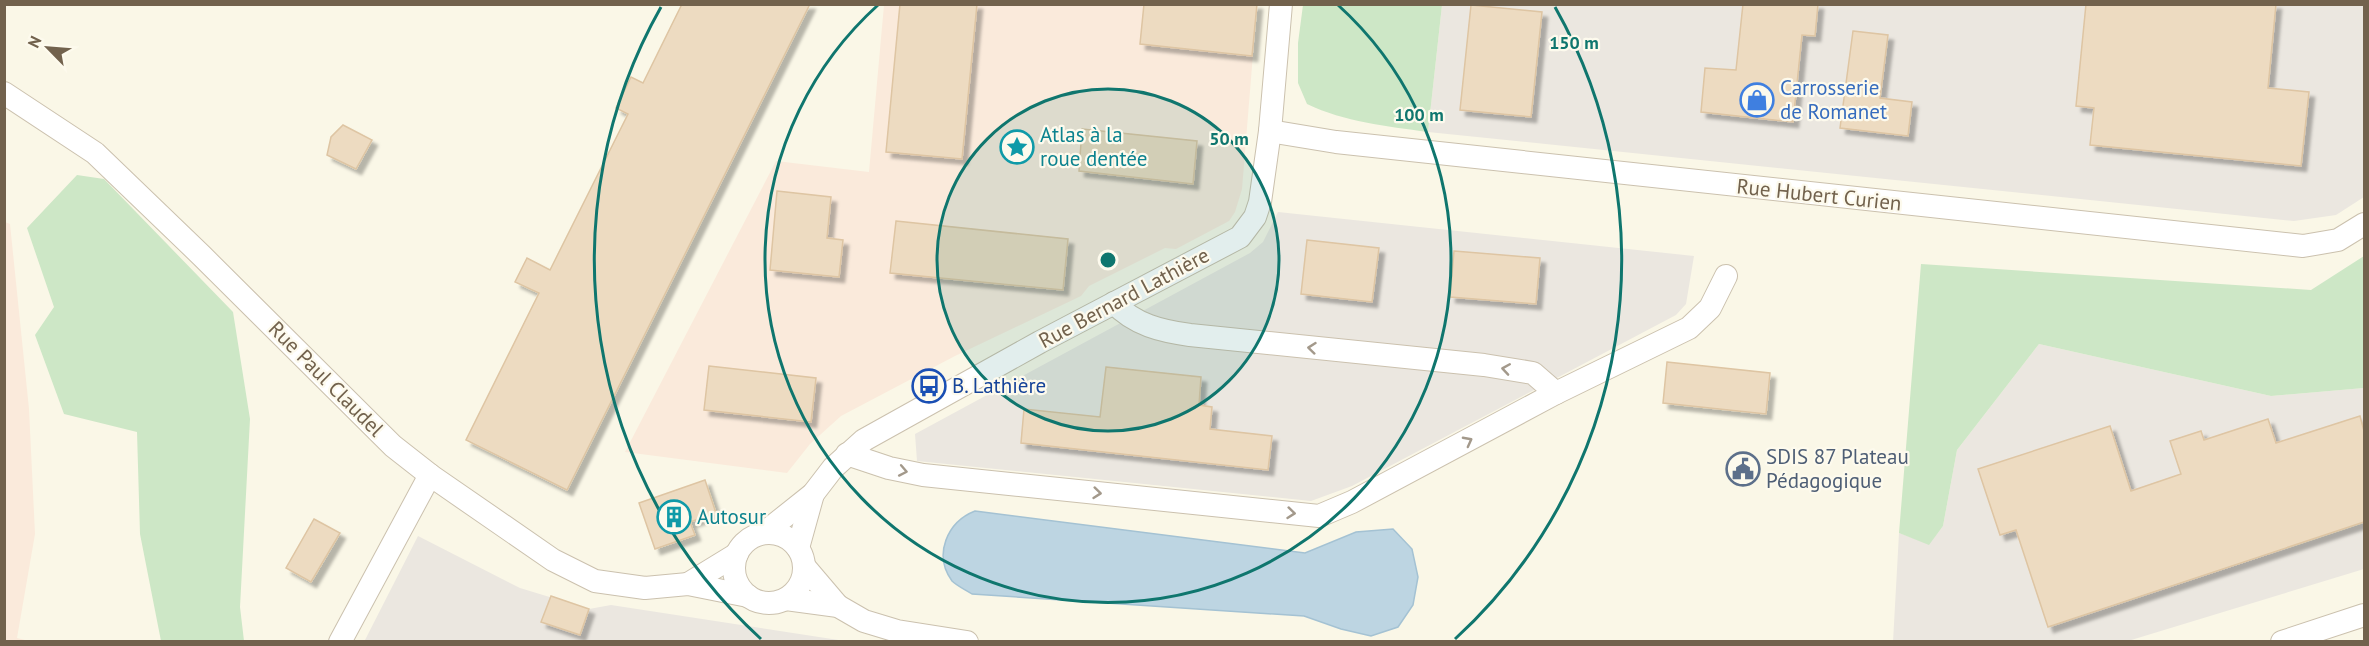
<svg xmlns="http://www.w3.org/2000/svg" width="2369" height="646" viewBox="0 0 2369 646" font-family="'PT Sans',sans-serif">
<defs>
<filter id="shadow"><feDropShadow dx="5.5" dy="5.5" stdDeviation="1.5" flood-color="#0004"/></filter>
</defs>
<rect width="100%" height="100%" fill="#faf7e7"/>
<g fill="#faeadb">
<polygon points="884,5 1257,5 1242,189 1235,212 1229,221 1176,249 1165,248 1089,286 1081,296 955,356 841,416 810,444 787,473 625,452 776,161 869,172"/>
<polygon points="5,222 10,224 29,409 35,534 17,638 29,641 5,641"/>
</g>
<g fill="#ebe7e0">
<polygon points="1442,5 2364,5 2364,197 2336,215 2294,221 1428,132"/>
<polygon points="1278,212 1694,256 1686,304 1676,315 1352,486 1311,501 917,461 915,434 1250,253 1263,242"/>
<polygon points="2039,344 2271,396 2364,388 2364,569 2128,641 1893,642 1899,533 1929,544 1943,526 1957,450"/>
<polygon points="418,536 520,588 589,609 611,605 845,641 364,642"/>
</g>
<g fill="#cde7c6">
<path d="M1303 5H1442L1428 132C1386 126 1345 122 1307 104L1298 83V43Z"/>
<polygon points="77,175 104,179 233,312 250,419 240,607 244,641 161,641 140,534 137,432 64,414 35,335 54,307 27,228"/>
<polygon points="2364,256 2364,388 2271,396 2039,344 1957,450 1943,526 1929,545 1899,533 1921,264 2311,290"/>
</g>
<path fill="#bdd5e2" stroke="#a4c2d3" stroke-width="1.5" d="M975 511 1305 553 1356 532 1393 529 1412 549 1418 577 1413 605 1398 627 1371 636 1341 629 1304 616 972 594C966 590 957 586 952 581 933 555 947 522 975 511Z"/>
<g fill="#eddbc1" stroke="#dec5a3" stroke-width="1.5" filter="url(#shadow)">
<polygon points="682,4 810,4 567,490 466,440 539,293 515,282 527,258 550,270 628,114 616,108 631,77 643,83"/>
<polygon points="900,4 977,4 962,159 886,152"/>
<polygon points="1144,4 1257,4 1252,56 1140,44"/>
<polygon points="1743,4 1818,4 1815,36 1802,35 1793,122 1701,112 1705,68 1736,70"/>
<polygon points="2086,4 2276,4 2268,88 2309,92 2301,166 2090,145 2094,108 2076,106"/>
<polygon points="1471,5 1542,12 1531,117 1460,110"/>
<polygon points="1853,31 1888,35 1880,98 1912,102 1908,136 1840,128"/>
<polygon points="343,125 372,140 356,169 327,155 331,137"/>
<polygon points="1082,129 1197,141 1193,184 1079,171"/>
<polygon points="777,191 831,197 827,238 843,240 839,277 770,270"/>
<polygon points="896,221 1068,239 1063,290 890,273"/>
<polygon points="1307,240 1379,248 1372,302 1301,294"/>
<polygon points="1454,251 1540,258 1536,304 1450,297"/>
<polygon points="1667,362 1770,373 1766,414 1663,403"/>
<polygon points="709,366 816,378 811,422 704,410"/>
<polygon points="1106,367 1201,377 1199,405 1212,407 1210,429 1272,436 1268,470 1021,443 1024,409 1100,417"/>
<polygon points="2360,416 2364,431 2364,522 2048,627 2016,530 2000,535 1978,469 2110,426 2131,491 2181,474 2170,441 2201,431 2204,440 2268,419 2276,443"/>
<polygon points="705,480 716,513 690,522 695,535 655,549 639,503"/>
<polygon points="314,519 340,533 311,582 286,568"/>
<polygon points="551,596 589,609 580,635 541,622"/>
</g>
<g fill="none" stroke-linecap="round" stroke-linejoin="round">
<defs>
<g id="minor">
<polyline points="4,93 95,153 202,256 393,446 430,475 553,560 595,581 645,588 688,584 748,596"/>
<polyline points="1270,131 1336,142 2303,246 2338,240 2364,224"/>
<path d="M1114 303C1135 325 1161 331 1190 335L1484 365 1533 373 1556 393"/>
<polyline points="847,454 889,468 923,475 1319,516 1352,502 1556,393 1689,328 1710,308 1726,276"/>
<polyline points="764,533 813,494 833,468 864,440 1040,342 1240,237 1255,217 1260,202 1270,131 1281,4"/>
<circle cx="769" cy="568" r="35"/>
<polyline points="798,548 813,494"/>
<polyline points="804,566 838,606"/>
<polyline points="688,584 737,554"/>
<polyline points="786,599 838,606 864,621 897,631 967,642"/>
<polyline points="340,642 430,475"/>
<polyline points="2282,642 2364,615"/>
</g>
</defs>
<use href="#minor" stroke="#cbc1ae" stroke-width="24"/>
<use href="#minor" stroke="#fff" stroke-width="22"/>
</g>
<defs><path id="oneway-chevron" d="M-2-3.5L2.5 0L-2 3.5" fill="none" stroke-width="1.6" stroke-linecap="round" stroke-linejoin="round" transform="scale(1.5)"/></defs>
<g stroke="#a3998b">
<use href="#oneway-chevron" transform="translate(1312 348) rotate(-174)"/>
<use href="#oneway-chevron" transform="translate(1506 369) rotate(-171)"/>
<use href="#oneway-chevron" transform="translate(1468 441) rotate(-28)"/>
<use href="#oneway-chevron" transform="translate(903 471) rotate(11)"/>
<use href="#oneway-chevron" transform="translate(1097 493) rotate(6)"/>
<use href="#oneway-chevron" transform="translate(1291 513) rotate(6)"/>
</g>
<circle cx="1108" cy="260" r="171" fill="#0f766e" fill-opacity=".12"/>
<g fill="none" stroke="#0f766e" stroke-width="3">
<circle cx="1108" cy="260" r="171"/>
<path d="M1338 5A343 343 0 1 1 878 5"/>
<path d="M761 639A514 514 0 0 1 661 7M1555 7A514 514 0 0 1 1455 639"/>
</g>
<defs>
<symbol id="shop-ring" viewBox="-11 -11 22 22"><circle r="9.5" fill="#fdfaed" stroke="#3f7fe0" stroke-width="1.5"/><path d="M-5-2.5h2.3a2.7 3.5 0 0 1 5.4 0H5L5.5 6h-11ZM-1.5-2.5h3a1.5 2.3 0 0 0-3 0Z" fill="#3f7fe0"/></symbol>
<symbol id="sight-ring" viewBox="-11 -11 22 22"><circle r="9.5" fill="#fdfaed" stroke="#0f9aa8" stroke-width="1.5"/><path d="M0-6L1.8-2.2L6-1.7L2.9 1.2L3.7 5.4L0 3.3L-3.7 5.4L-2.9 1.2L-6-1.7L-1.8-2.2Z" fill="#0f9aa8"/></symbol>
<symbol id="bus-ring" viewBox="-11 -11 22 22"><circle r="9.5" fill="#fdfaed" stroke="#1a4fb4" stroke-width="1.5"/><path d="M-5-6H5V4H4V6H2V4H-2V6H-4V4H-5ZM-3.5-4V0h7V-4ZM-3.5 1.2v1.5H-2V1.2ZM2 1.2v1.5H3.5V1.2Z" fill="#1a4fb4"/></symbol>
<symbol id="civic-ring" viewBox="-11 -11 22 22"><circle r="9.5" fill="#fdfaed" stroke="#5c6f8a" stroke-width="1.5"/><path d="M-.6-6.5H3V-4.5H.6V-3L4-1V1h2V6H-6V1h2V-1L-.6-3ZM-1.2 2.5V6h2.4V2.5Z" fill="#5c6f8a"/></symbol>
<symbol id="building-ring" viewBox="-11 -11 22 22"><circle r="9.5" fill="#fdfaed" stroke="#0f9aa8" stroke-width="1.5"/><path d="M-4-6H4V6H1V3H-1V6H-4ZM-2.5-4.3h1.7v1.8h-1.7ZM.8-4.3h1.7v1.8H.8ZM-2.5-1h1.7V.8h-1.7ZM.8-1h1.7V.8H.8Z" fill="#0f9aa8"/></symbol>
</defs>
<g fill-rule="evenodd">
<use href="#shop-ring" x="1738" y="81" width="38" height="38"/>
<use href="#sight-ring" x="998" y="128" width="38" height="38"/>
<use href="#bus-ring" x="910" y="367" width="38" height="38"/>
<use href="#civic-ring" x="1724" y="450" width="38" height="38"/>
<use href="#building-ring" x="655" y="498" width="38" height="38"/>
</g>
<g text-anchor="middle" stroke-width="4.5" stroke-linejoin="round" paint-order="stroke">
<g font-size="21" fill="#366cbe" stroke="#fdfaed" text-anchor="start">
<text x="1780" y="95">Carrosserie<tspan x="1780" dy="24">de Romanet</tspan></text>
</g>
<g font-size="21" fill="#0d838f" stroke="#fdfaed" text-anchor="start">
<text x="1040" y="142">Atlas à la<tspan x="1040" dy="24">roue dentée</tspan></text>
<text x="697" y="524">Autosur</text>
</g>
<g font-size="21" fill="#72624d" stroke="#fdfaed">
<text transform="translate(1819 195) rotate(6)" y="7">Rue Hubert Curien</text>
<text transform="translate(1124 298) rotate(-28)" y="7">Rue Bernard Lathière</text>
<text transform="translate(326 379) rotate(45)" y="7">Rue Paul Claudel</text>
</g>
<g font-size="21" fill="#164399" stroke="#fdfaed" text-anchor="start">
<text x="952" y="393">B. Lathière</text>
</g>
<g font-size="21" fill="#4e5e75" stroke="#fdfaed" text-anchor="start">
<text x="1766" y="464">SDIS 87 Plateau<tspan x="1766" dy="24">Pédagogique</tspan></text>
</g>
</g>
<circle cx="1108" cy="260" r="9" fill="#0f766e" stroke="#fdfaed" stroke-width="3"/>
<g font-size="18" text-anchor="middle" font-weight="bold" fill="#0f766e" stroke="#fdfaed" stroke-width="4.5" stroke-linejoin="round" paint-order="stroke">
<text x="1574" y="49">150 m</text>
<text x="1419" y="121">100 m</text>
<text x="1229" y="145">50 m</text>
</g>
<rect width="2369" height="646" fill="none" stroke="#72624d" stroke-width="12"/>
<g transform="translate(48 48) rotate(295)" stroke="#fdfaed" stroke-width="4.5" paint-order="stroke">
<path d="M0-4.5L10 22L0 15L-10 22Z" fill="#72624d"/>
<text y="-9" font-size="16" font-weight="bold" text-anchor="middle" fill="#72624d">N</text>
</g>
</svg>
